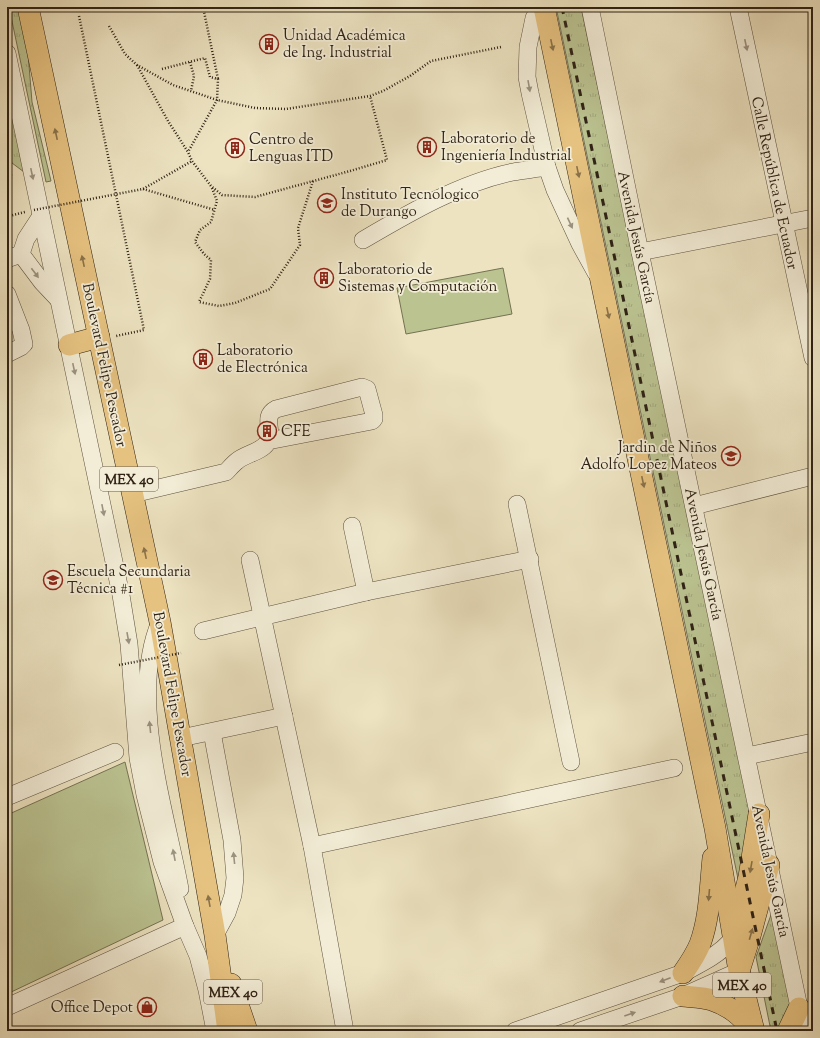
<svg xmlns="http://www.w3.org/2000/svg" width="820" height="1038" viewBox="0 0 820 1038" font-family="'Sorts Mill Goudy',serif">
<defs>
<pattern id="grass-tufts" width="24" height="20" patternUnits="userSpaceOnUse"><rect width="24" height="20" fill="#bbc391"/><path d="M3 7l-1-3M5 7V3M7 7l1-3M15 17l-1-3M17 17v-4M19 17l1-3" fill="none" stroke="#a1a77c"/></pattern>
</defs>
<rect width="100%" height="100%" fill="#ede3c1"/>
<filter id="stains"><feTurbulence type="fractalNoise" baseFrequency=".005" numOctaves="4"/><feColorMatrix values="0 0 0 0 .2 0 0 0 0 .09 0 0 0 0 .02 0 0 0 .5 -.17"/></filter>
<radialGradient id="worn" r=".72"><stop offset=".6" stop-color="#630" stop-opacity="0"/><stop offset="1" stop-color="#630" stop-opacity=".3"/></radialGradient>
<g fill="url(#grass-tufts)" stroke="#757253">
<polygon points="9,7 19,7 28,53 32,102 51,181 46,182"/>
<polygon points="556,7 581,7 750,813 741,893"/>
<polygon points="7,89 24,172 12,163 7,150"/>
<polygon points="772,912 790,1004 782,1031 771,1031 756,957"/>
</g>
<g fill="#bbc391" stroke="#757253">
<polygon points="503,268 512,314 406,334 397,288"/>
<polygon points="125,762 163,920 7,994 7,815"/>
</g>
<g fill="none" stroke-linecap="round" stroke-linejoin="round">
<defs>
<g id="minor">
<polyline points="540,7 534,18 528,47 527,77 530,93 547,167 555,190 580,244 596,273"/>
<polyline points="590,7 640,252 804,1031"/>
<polyline points="738,7 813,358"/>
<polyline points="7,53 121,595 129,644 138,758 145,795 162,862 185,926 198,956 207,990 215,1031"/>
<polyline points="41,216 26,239 21,254 42,282 58,299"/>
<path d="M363 240C409 213 460 183 513 172 524 170 536 169 547 167"/>
<polyline points="640,252 813,218"/>
<polyline points="7,259 21,254"/>
<polyline points="7,294 21,330 24,344 21,347 7,354"/>
<path d="M133 494 226 472C229 469 233 464 237 461 245 454 261 452 267 443 275 431 261 417 276 409L362 387 367 389 374 415V419L372 421 268 441"/>
<polyline points="517,504 571,762"/>
<polyline points="694,506 813,476"/>
<polyline points="352,526 366,592"/>
<polyline points="250,560 312,846 345,1031"/>
<path d="M160 622C128 697 166 812 180 889"/>
<polyline points="203,631 366,592 530,559"/>
<polyline points="212,732 232,840 235,878 233,895 227,913 215,935"/>
<polyline points="181,738 284,716"/>
<polyline points="747,756 813,742"/>
<polyline points="7,797 115,752"/>
<polyline points="312,846 674,768"/>
<polyline points="7,1007 185,926"/>
<path d="M515 1031 683 973C704 962 717 956 733 939"/>
<polyline points="580,1031 683,996 739,971"/>
</g>
<g id="major">
<polyline points="28,7 160,622 215,935 228,1031"/>
<polyline points="544,7 715,828 739,971 754,1031"/>
<polyline points="69,345 99,337"/>
<polyline points="735,931 749,877 759,814"/>
<polyline points="740,968 750,936 769,865"/>
<path d="M683 973C690 963 696 954 700 944 710 917 710 886 713 858"/>
<polyline points="231,984 247,1031"/>
<path d="M683 996C692 997 703 997 712 1000 727 1005 744 1016 751 1031"/>
<polyline points="788,1031 799,1008"/>
</g>
</defs>
<use href="#minor" stroke="#5e5240" stroke-width="18"/>
<use href="#major" stroke="#2f2215" stroke-width="22"/>
<g stroke="#2f2215" stroke-width="2.5" stroke-dasharray="1 2" stroke-linecap="butt">
<polyline points="203,7 218,79"/>
<polyline points="79,16 144,330 116,336 116,337"/>
<polyline points="109,26 125,54 137,65 173,85 217,100 255,108 286,109 370,96 383,91 410,76 431,61 501,47"/>
<polyline points="190,62 194,76 191,91"/>
<polyline points="137,65 168,121 188,152 192,161 211,186 222,195 255,197 350,171 387,160 370,96"/>
<polyline points="162,69 205,58 210,77 218,79 217,100 188,152"/>
<polyline points="7,163 11,175 9,216 25,212"/>
<polyline points="212,188 217,201 211,222 200,230 195,242 204,254 211,260 210,279 199,302 219,306 235,303 270,289 300,245 298,228 313,181"/>
<polyline points="143,189 215,210"/>
<polyline points="96,198 143,189 192,161"/>
</g>
<use href="#minor" stroke="#f3edd7" stroke-width="17"/>
<use href="#major" stroke="#e6c280" stroke-width="21"/>
<polyline stroke="#2f2215" stroke-width="3" stroke-dasharray="7 7" stroke-linecap="butt" points="562,7 777,1031"/>
<g stroke="#2f2215" stroke-width="2.5" stroke-dasharray="1 2" stroke-linecap="butt">
<polyline points="34,210 96,198"/>
<polyline points="119,665 181,653"/>
</g>
</g>
<defs><path id="oneway-solid" d="M-6-.8H1V-3.2L6.5 0L1 3.2V.8H-6Z"/></defs>
<g fill="#8a724a">
<use href="#oneway-solid" transform="translate(552 45) rotate(78)"/>
<use href="#oneway-solid" transform="translate(56 134) rotate(-102)"/>
<use href="#oneway-solid" transform="translate(578 172) rotate(78)"/>
<use href="#oneway-solid" transform="translate(83 261) rotate(-102)"/>
<use href="#oneway-solid" transform="translate(608 313) rotate(78)"/>
<use href="#oneway-solid" transform="translate(643 482) rotate(78)"/>
<use href="#oneway-solid" transform="translate(145 553) rotate(-102)"/>
<use href="#oneway-solid" transform="translate(751 867) rotate(100)"/>
<use href="#oneway-solid" transform="translate(709 895) rotate(95)"/>
<use href="#oneway-solid" transform="translate(209 901) rotate(-100)"/>
<use href="#oneway-solid" transform="translate(751 934) rotate(-74)"/>
</g>
<g fill="#9b9280">
<use href="#oneway-solid" transform="translate(746 45) rotate(78)"/>
<use href="#oneway-solid" transform="translate(529 86) rotate(80)"/>
<use href="#oneway-solid" transform="translate(32 174) rotate(78)"/>
<use href="#oneway-solid" transform="translate(570 223) rotate(65)"/>
<use href="#oneway-solid" transform="translate(35 273) rotate(53)"/>
<use href="#oneway-solid" transform="translate(74 369) rotate(78)"/>
<use href="#oneway-solid" transform="translate(103 510) rotate(79)"/>
<use href="#oneway-solid" transform="translate(128 638) rotate(80)"/>
<use href="#oneway-solid" transform="translate(150 727) rotate(-96)"/>
<use href="#oneway-solid" transform="translate(174 855) rotate(-101)"/>
<use href="#oneway-solid" transform="translate(234 858) rotate(-96)"/>
<use href="#oneway-solid" transform="translate(665 980) rotate(159)"/>
<use href="#oneway-solid" transform="translate(630 1014) rotate(-19)"/>
</g>
<defs>
<symbol id="building-ring" viewBox="-11 -11 22 22"><circle r="9.5" fill="#f3edd7" stroke="#8f2418" stroke-width="1.5"/><path d="M-4-6H4V6H1V3H-1V6H-4ZM-2.5-4.3h1.7v1.8h-1.7ZM.8-4.3h1.7v1.8H.8ZM-2.5-1h1.7V.8h-1.7ZM.8-1h1.7V.8H.8Z" fill="#8f2418"/></symbol>
<symbol id="university-ring" viewBox="-11 -11 22 22"><circle r="9.5" fill="#f3edd7" stroke="#8f2418" stroke-width="1.5"/><path d="M0-5L7-2L0 1L-7-2ZM-4 1L0 2.5L4 1V4Q0 6-4 4Z" fill="#8f2418"/></symbol>
<symbol id="school-ring" viewBox="-11 -11 22 22"><circle r="9.5" fill="#f3edd7" stroke="#8f2418" stroke-width="1.5"/><path d="M0-5L7-2L0 1L-7-2ZM-4 1L0 2.5L4 1V4Q0 6-4 4Z" fill="#8f2418"/></symbol>
<symbol id="shop-ring" viewBox="-11 -11 22 22"><circle r="9.5" fill="#f3edd7" stroke="#8f2418" stroke-width="1.5"/><path d="M-5-2.5h2.3a2.7 3.5 0 0 1 5.4 0H5L5.5 6h-11ZM-1.5-2.5h3a1.5 2.3 0 0 0-3 0Z" fill="#8f2418"/></symbol>
</defs>
<g fill-rule="evenodd">
<use href="#building-ring" x="258" y="33" width="22" height="22"/>
<use href="#building-ring" x="416" y="136" width="22" height="22"/>
<use href="#building-ring" x="224" y="137" width="22" height="22"/>
<use href="#university-ring" x="316" y="192" width="22" height="22"/>
<use href="#building-ring" x="313" y="267" width="22" height="22"/>
<use href="#building-ring" x="192" y="348" width="22" height="22"/>
<use href="#building-ring" x="256" y="420" width="22" height="22"/>
<use href="#school-ring" x="720" y="445" width="22" height="22"/>
<use href="#school-ring" x="42" y="569" width="22" height="22"/>
<use href="#shop-ring" x="136" y="996" width="22" height="22"/>
</g>
<g text-anchor="middle" stroke-width="3.5" stroke-linejoin="round" paint-order="stroke">
<g fill="#f3edd7" stroke="#6a5f4f" stroke-width="1">
<rect x="100" y="467" width="58" height="24" rx="3"/>
<rect x="713" y="973" width="58" height="24" rx="3"/>
<rect x="204" y="980" width="58" height="24" rx="3"/>
</g>
<g font-size="14" font-weight="bold" fill="#2f2215">
<text x="129" y="484">MEX 40</text>
<text x="742" y="990">MEX 40</text>
<text x="233" y="997">MEX 40</text>
</g>
<g font-size="15" fill="#2f2215" stroke="#f3edd7" text-anchor="start">
<text x="283" y="40">Unidad Académica<tspan x="283" dy="17">de Ing. Industrial</tspan></text>
<text x="441" y="143">Laboratorio de<tspan x="441" dy="17">Ingeniería Industrial</tspan></text>
<text x="249" y="144">Centro de<tspan x="249" dy="17">Lenguas ITD</tspan></text>
<text x="341" y="199">Instituto Tecnologico<tspan x="341" dy="17">de Durango</tspan></text>
<text x="338" y="274">Laboratorio de<tspan x="338" dy="17">Sistemas y Computación</tspan></text>
<text x="217" y="355">Laboratorio<tspan x="217" dy="17">de Electrónica</tspan></text>
<text x="281" y="436">CFE</text>
<text x="717" y="452" text-anchor="end">Jardin de Niños<tspan x="717" dy="17">Adolfo Lopez Mateos</tspan></text>
<text x="67" y="576">Escuela Secundaria<tspan x="67" dy="17">Técnica #1</tspan></text>
<text x="133" y="1012" text-anchor="end">Office Depot</text>
</g>
<g font-size="15" fill="#2f2215" stroke="#f3edd7">
<text transform="translate(775 183) rotate(78)" y="5">Calle República de Ecuador</text>
<text transform="translate(637 237) rotate(78)" y="5">Avenida Jesús García</text>
<text transform="translate(105 365) rotate(78)" y="5">Boulevard Felipe Pescador</text>
<text transform="translate(704 554) rotate(78)" y="5">Avenida Jesús García</text>
<text transform="translate(173 694) rotate(80)" y="5">Boulevard Felipe Pescador</text>
<text transform="translate(771 871) rotate(78)" y="5">Avenida Jesús García</text>
</g>
</g>
<rect width="820" height="1038" fill="none" stroke="#ede3c1" stroke-width="24"/>
<rect x="8" y="8" width="804" height="1022" fill="none" stroke="#2f2215" stroke-width="2"/>
<rect x="12" y="12" width="796" height="1014" fill="none" stroke="#2f2215"/>
<rect width="100%" height="100%" filter="url(#stains)"/>
<rect width="100%" height="100%" fill="url(#worn)"/>
</svg>
